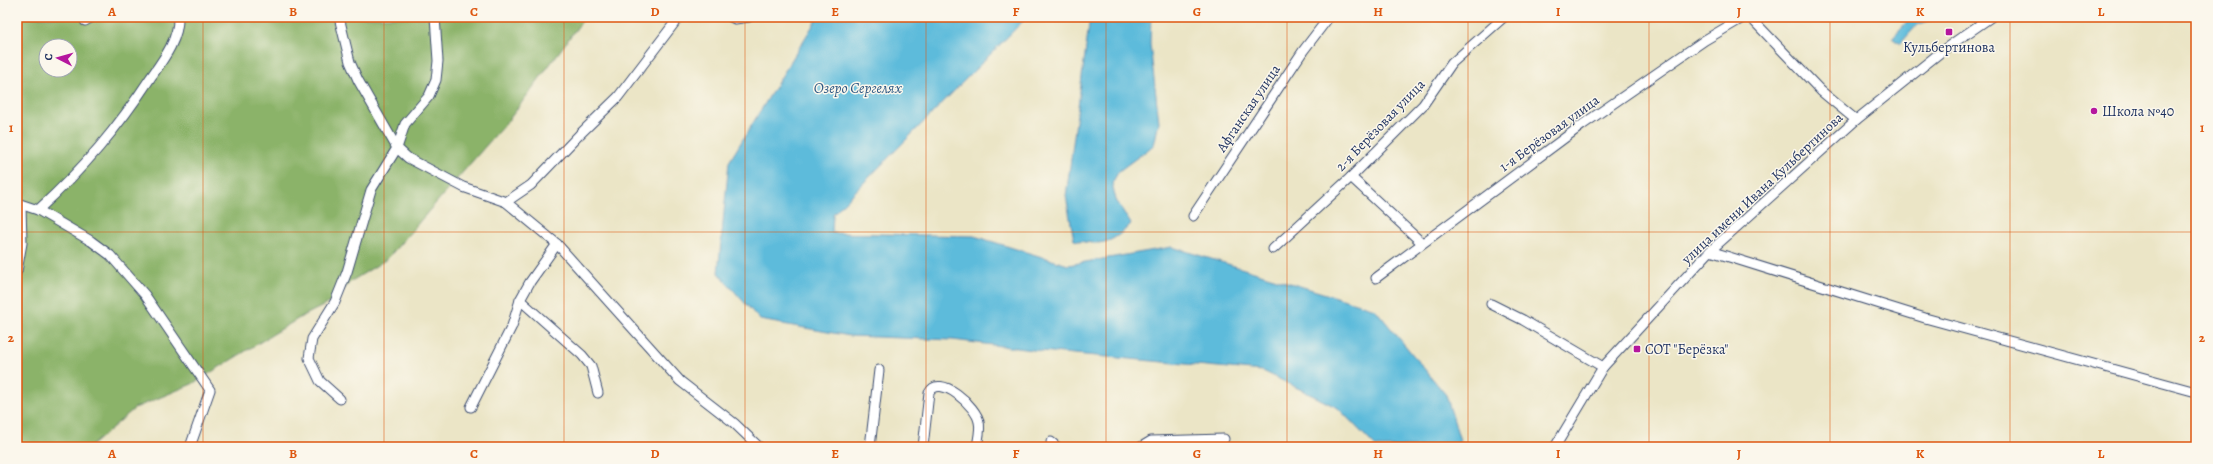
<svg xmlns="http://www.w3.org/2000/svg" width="2213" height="464" viewBox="0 0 2213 464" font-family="Alegreya,serif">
<rect width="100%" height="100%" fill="#fbf7ec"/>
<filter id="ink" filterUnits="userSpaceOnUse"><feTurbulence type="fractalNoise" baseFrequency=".025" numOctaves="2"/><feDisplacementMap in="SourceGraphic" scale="8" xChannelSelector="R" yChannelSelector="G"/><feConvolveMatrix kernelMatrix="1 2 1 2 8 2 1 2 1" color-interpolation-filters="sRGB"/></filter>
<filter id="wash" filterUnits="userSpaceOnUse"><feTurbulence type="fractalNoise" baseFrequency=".012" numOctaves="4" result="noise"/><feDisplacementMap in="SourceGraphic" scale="16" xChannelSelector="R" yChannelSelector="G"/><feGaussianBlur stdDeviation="0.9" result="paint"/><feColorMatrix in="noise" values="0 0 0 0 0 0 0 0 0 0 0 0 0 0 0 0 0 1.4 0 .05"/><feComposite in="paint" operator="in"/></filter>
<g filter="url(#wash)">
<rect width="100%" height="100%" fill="#ebe5c6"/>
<path fill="#8bb369" stroke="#537164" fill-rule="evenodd" d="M17 17H585L511 117 387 259 350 282 335 300 301 317 192 384 135 408 90 447H17ZM46 46H70V70H46Z"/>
<g fill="#5dbbdb" stroke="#3c759c">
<polygon points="818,17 1027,17 833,214 832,233 974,236 1068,265 1172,247 1375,309 1446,395 1462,447 1376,447 1338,408 1263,371 1041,351 953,340 850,336 760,320 718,273 729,162"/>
<path d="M1090 17H1151L1150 44 1159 122 1154 145 1119 171 1112 183 1116 200 1131 224C1111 244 1102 246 1074 240L1066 196Z"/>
<polygon points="1911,17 1937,18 1917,25 1900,44 1892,38"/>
</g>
</g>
<g filter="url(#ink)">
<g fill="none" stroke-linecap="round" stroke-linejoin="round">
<defs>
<g id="minor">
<polyline points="339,17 350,62 358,80 397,148 408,158 463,187 506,202 557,244 680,381 734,423 759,447"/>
<polyline points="731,17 735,19 749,17"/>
<polyline points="1750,17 1821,91 1856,120"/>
<polyline points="85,21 92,17"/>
<polyline points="1351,177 1421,242"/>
<polyline points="506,202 531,185 579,135 618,97 679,17"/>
<polyline points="17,203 38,210 91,241 110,255 145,295 210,390 190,447"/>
<path d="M38 210C84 168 117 129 151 77 163 60 179 39 178 17"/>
<polyline points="1193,216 1303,51 1329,17"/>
<polyline points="1273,249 1351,177 1423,105 1452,63 1504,17"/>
<polyline points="1710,251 1925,318 2196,392"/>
<polyline points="17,271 22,243 21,206"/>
<polyline points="1376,278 1582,125 1705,40 1744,17"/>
<polyline points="520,300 582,355 591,366 598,393"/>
<polyline points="1491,304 1523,320 1603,367"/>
<polyline points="340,399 320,381 309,358 312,339 335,302 347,272 371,190 397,148 405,124 429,96 436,80 438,61 435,17"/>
<polyline points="471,407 512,326 520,300 530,282 557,244"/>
<polyline points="1051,442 1057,447"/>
<polyline points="870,447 879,370"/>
<path d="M923 447 929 393C939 372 977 407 979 422 981 429 978 439 977 447"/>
<polyline points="1141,447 1151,441 1224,439"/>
<polyline points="1555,447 1603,367 1710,251 1856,120 1946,48 1991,17"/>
</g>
</defs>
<use href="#minor" stroke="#3a4a6e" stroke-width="11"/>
<use href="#minor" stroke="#fff" stroke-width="9"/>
</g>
</g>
<path fill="none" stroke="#de5710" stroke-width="1" stroke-opacity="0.55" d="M203 17V447M384 17V447M564 17V447M745 17V447M926 17V447M1106 17V447M1287 17V447M1468 17V447M1649 17V447M1830 17V447M2010 17V447M17 232H2196"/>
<g fill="#b5179e" stroke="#fbf7ec" stroke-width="1.5">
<rect x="1945" y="28" width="8" height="8" rx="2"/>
<circle cx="2094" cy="111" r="4"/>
<rect x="1633" y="345" width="8" height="8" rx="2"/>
</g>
<g text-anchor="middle" stroke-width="3" stroke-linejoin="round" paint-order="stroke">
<g font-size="14" fill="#1b2f5e" stroke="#fbf7ec" text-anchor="start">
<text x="1949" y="52" text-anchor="middle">Кульбертинова</text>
<text x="2102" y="116">Школа №40</text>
<text x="1645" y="354">СОТ "Берёзка"</text>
</g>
<g font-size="14" fill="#1b2f5e" stroke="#fbf7ec">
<text transform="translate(1248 108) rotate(-56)" y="5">Афганская улица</text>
<text transform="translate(1380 125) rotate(-46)" y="5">2-я Берёзовая улица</text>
<text transform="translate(1549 133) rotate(-36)" y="5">1-я Берёзовая улица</text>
<text transform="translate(1762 188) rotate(-43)" y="5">улица имени Ивана Кульбертинова</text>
</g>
<g font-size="15" font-style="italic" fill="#2f5984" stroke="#fbf7ec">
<text x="858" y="93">Озеро Сергелях</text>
</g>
</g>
<rect width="2213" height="464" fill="none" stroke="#fbf7ec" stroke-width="44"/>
<g transform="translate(58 58) rotate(276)"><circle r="19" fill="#fbf7ec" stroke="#a1a7b3"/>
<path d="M0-3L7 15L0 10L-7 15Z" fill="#b5179e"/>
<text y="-6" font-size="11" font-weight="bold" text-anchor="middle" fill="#1b2f5e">С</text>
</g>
<rect x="22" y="22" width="2169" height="420" fill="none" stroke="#de5710" stroke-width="1.5"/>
<g font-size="13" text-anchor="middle" font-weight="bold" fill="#de5710">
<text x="112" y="16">A</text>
<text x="293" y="16">B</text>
<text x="474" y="16">C</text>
<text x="655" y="16">D</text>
<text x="835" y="16">E</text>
<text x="1016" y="16">F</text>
<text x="1197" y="16">G</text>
<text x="1378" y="16">H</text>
<text x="1558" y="16">I</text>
<text x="1739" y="16">J</text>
<text x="1920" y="16">K</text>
<text x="2101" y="16">L</text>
<text x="11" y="132">1</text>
<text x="2202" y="132">1</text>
<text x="11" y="342">2</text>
<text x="2202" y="342">2</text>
<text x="112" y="458">A</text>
<text x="293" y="458">B</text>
<text x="474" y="458">C</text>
<text x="655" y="458">D</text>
<text x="835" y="458">E</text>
<text x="1016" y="458">F</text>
<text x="1197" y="458">G</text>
<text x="1378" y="458">H</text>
<text x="1558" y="458">I</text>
<text x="1739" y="458">J</text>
<text x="1920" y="458">K</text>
<text x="2101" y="458">L</text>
</g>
</svg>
